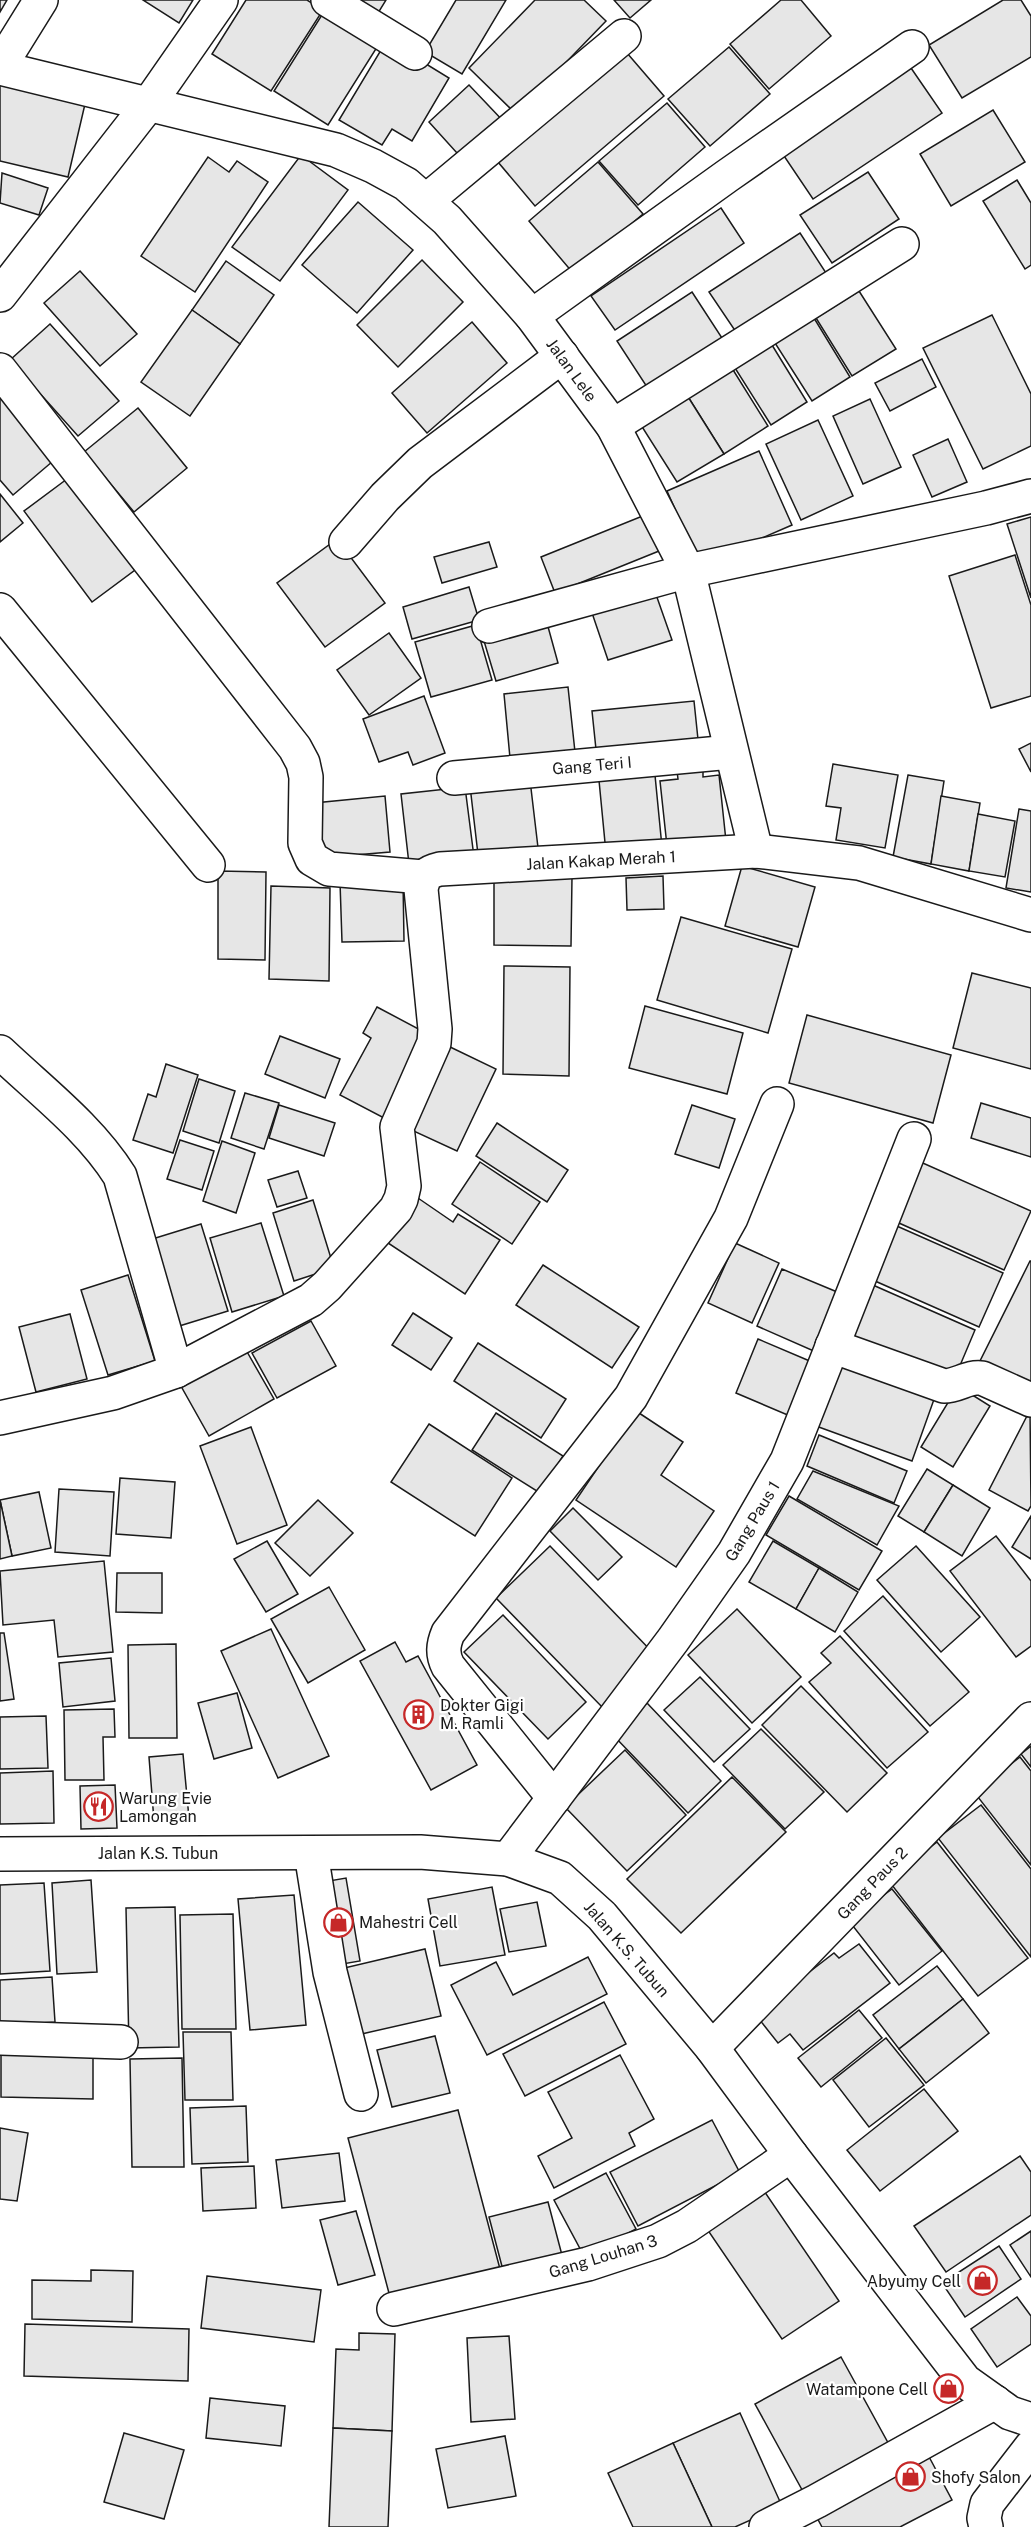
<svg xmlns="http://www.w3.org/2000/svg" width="1031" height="2527" viewBox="0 0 1031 2527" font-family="'Public Sans',sans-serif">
<rect width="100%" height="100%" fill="#fff"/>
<g fill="#e6e6e6" stroke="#1a1a1a" stroke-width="1.5">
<polygon points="0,0 7,0 0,12"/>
<polygon points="143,0 193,0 179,23"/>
<polygon points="246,0 307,0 323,10 271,91 212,54"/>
<polygon points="345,0 386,0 375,18"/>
<polygon points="456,0 506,0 462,74 425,52"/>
<polygon points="535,0 584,0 606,21 516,114 469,68"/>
<polygon points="614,0 651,0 630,18"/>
<polygon points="781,0 801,0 831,36 769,89 730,44"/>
<polygon points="1003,0 1021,0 1031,16 1031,57 962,98 929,45"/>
<polygon points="325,10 379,44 328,125 274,91"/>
<polygon points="387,40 449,78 412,141 392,129 382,145 339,120"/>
<polygon points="729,47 770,94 710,146 668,99"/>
<polygon points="627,53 664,96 535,206 498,162"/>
<polygon points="911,68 942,113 813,199 782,153"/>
<polygon points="0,84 85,104 68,177 0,161"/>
<polygon points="469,85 506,124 466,163 429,122"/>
<polygon points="667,103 705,147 638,205 599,161"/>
<polygon points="993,110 1025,162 951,206 920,154"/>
<polygon points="301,155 348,190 280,281 232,247"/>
<polygon points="208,157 229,172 237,161 268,182 195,292 141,256"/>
<polygon points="598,162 643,214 573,273 529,221"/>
<polygon points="868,172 899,219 832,263 800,215"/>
<polygon points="2,173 48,188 39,215 0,203"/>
<polygon points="1017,180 1031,203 1031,265 1025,269 983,201"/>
<polygon points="358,202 413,250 357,313 302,265"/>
<polygon points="721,208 744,243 615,330 591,296"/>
<polygon points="800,233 828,276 738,335 709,292"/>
<polygon points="422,260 463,302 398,367 357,325"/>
<polygon points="226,261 274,295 240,344 192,310"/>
<polygon points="80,271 137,334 100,366 44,303"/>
<polygon points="859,291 896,349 852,376 816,318"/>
<polygon points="692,292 722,338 647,387 617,341"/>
<polygon points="192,310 240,344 190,416 141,382"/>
<polygon points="992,315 1031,394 1031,446 983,469 923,348"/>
<polygon points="814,318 850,377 812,401 775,343"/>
<polygon points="472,322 507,363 427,433 392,393"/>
<polygon points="50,324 119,401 78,436 10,360"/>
<polygon points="772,345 807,402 771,425 735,368"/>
<polygon points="922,359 936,387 890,411 875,383"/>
<polygon points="730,365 768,426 724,454 685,392"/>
<polygon points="0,389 59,456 13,495 0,480"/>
<polygon points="685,392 724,454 677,482 639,422"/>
<polygon points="870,399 901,467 863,484 833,416"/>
<polygon points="138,408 187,468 134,512 84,452"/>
<polygon points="818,420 853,496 801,520 766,444"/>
<polygon points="948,439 967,482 932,497 913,455"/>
<polygon points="759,451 792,525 700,565 667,491"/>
<polygon points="67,479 135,570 92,602 24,511"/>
<polygon points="0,494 23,523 0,542"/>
<polygon points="650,513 664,549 555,593 541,557"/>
<polygon points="1031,517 1031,598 1007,524"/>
<polygon points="337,539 385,603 325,647 277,583"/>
<polygon points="489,542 497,567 442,583 434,557"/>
<polygon points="1015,555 1031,605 1031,696 991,708 949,576"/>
<polygon points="653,586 672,640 608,660 590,607"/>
<polygon points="469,587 479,620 412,639 403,607"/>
<polygon points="547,623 558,663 496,681 484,641"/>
<polygon points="476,625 492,680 431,697 415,642"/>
<polygon points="389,633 421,678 369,715 337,670"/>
<polygon points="568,687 575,752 510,758 504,694"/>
<polygon points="424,696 445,753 413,765 408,752 379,762 363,719"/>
<polygon points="694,701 699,749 597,759 592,711"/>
<polygon points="1031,743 1031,772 1019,749"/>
<polygon points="833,764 898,775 885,848 836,840 841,808 826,806"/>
<polygon points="654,765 662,847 606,853 598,770"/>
<polygon points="703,769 703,777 719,775 726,841 667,846 660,781 678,779 677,771"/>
<polygon points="908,775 944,781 931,864 893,857"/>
<polygon points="530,780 539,856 479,863 470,786"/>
<polygon points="465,787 474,857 409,864 401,794"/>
<polygon points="385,796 390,852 319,858 314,803"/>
<polygon points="941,796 980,803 969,871 931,864"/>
<polygon points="1019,809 1031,811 1031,892 1006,888"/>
<polygon points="978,814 1015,821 1005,877 969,871"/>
<polygon points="742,866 815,887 798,947 725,926"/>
<polygon points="218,871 266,872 265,960 218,959"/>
<polygon points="494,876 572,877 571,946 494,945"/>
<polygon points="663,876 664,909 627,910 626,878"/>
<polygon points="403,881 404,941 342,942 340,882"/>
<polygon points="271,886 330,888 329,981 269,979"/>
<polygon points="681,917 792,949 768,1033 657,1000"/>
<polygon points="504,966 570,967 569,1076 503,1074"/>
<polygon points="972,973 1031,988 1031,1069 953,1048"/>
<polygon points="645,1006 743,1033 727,1094 629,1068"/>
<polygon points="377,1007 428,1034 384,1118 340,1095 371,1038 363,1033"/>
<polygon points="807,1015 951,1055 933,1123 789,1083"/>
<polygon points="280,1036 340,1059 325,1098 265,1074"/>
<polygon points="446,1045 496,1069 457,1151 407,1128"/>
<polygon points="166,1064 198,1075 173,1153 133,1140 148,1094 156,1097"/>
<polygon points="199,1079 235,1091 219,1143 183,1131"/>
<polygon points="245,1093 279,1103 264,1149 231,1138"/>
<polygon points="981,1103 1031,1118 1031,1157 971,1138"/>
<polygon points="279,1105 335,1123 324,1156 269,1138"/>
<polygon points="692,1105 735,1119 719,1168 675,1154"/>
<polygon points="497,1123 568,1170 547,1202 476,1156"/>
<polygon points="180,1140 214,1151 202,1190 167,1179"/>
<polygon points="222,1141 255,1153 236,1213 203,1201"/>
<polygon points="916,1160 1031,1211 1004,1270 890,1219"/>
<polygon points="480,1162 540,1202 512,1244 452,1204"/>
<polygon points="298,1171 307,1198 277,1207 268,1180"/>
<polygon points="415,1196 453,1222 458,1214 500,1240 465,1294 385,1241"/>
<polygon points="313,1200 334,1268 294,1281 273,1213"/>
<polygon points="261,1223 284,1296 232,1312 210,1238"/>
<polygon points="890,1223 1003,1273 979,1327 866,1277"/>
<polygon points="201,1224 228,1311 176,1327 149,1240"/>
<polygon points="735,1243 779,1263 752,1323 708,1303"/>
<polygon points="1030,1261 1031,1261 1031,1388 979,1363"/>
<polygon points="543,1265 639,1327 612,1368 516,1305"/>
<polygon points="782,1269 842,1294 816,1352 757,1326"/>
<polygon points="128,1275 155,1361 108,1375 81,1290"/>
<polygon points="866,1282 975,1330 953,1382 843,1333"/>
<polygon points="413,1313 452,1338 431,1370 392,1345"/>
<polygon points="70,1314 87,1379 36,1392 19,1327"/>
<polygon points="311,1321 336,1366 277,1398 252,1353"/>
<polygon points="758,1339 812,1362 790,1416 736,1393"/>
<polygon points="242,1343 274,1399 209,1436 177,1379"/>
<polygon points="478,1343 566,1399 541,1438 454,1381"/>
<polygon points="842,1356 937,1391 912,1461 816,1426"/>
<polygon points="958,1386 990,1406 953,1467 921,1447"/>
<polygon points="1030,1410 1031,1506 1028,1511 989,1490"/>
<polygon points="636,1411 683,1442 661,1475 714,1511 676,1567 576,1500"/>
<polygon points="496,1413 563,1456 540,1493 472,1450"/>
<polygon points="429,1424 512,1478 475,1536 391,1482"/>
<polygon points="251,1427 287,1525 237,1544 200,1446"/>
<polygon points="819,1435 907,1471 894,1503 807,1466"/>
<polygon points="927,1469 953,1485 924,1532 898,1516"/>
<polygon points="813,1471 899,1506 877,1545 797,1499"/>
<polygon points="120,1478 175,1482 171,1538 116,1534"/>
<polygon points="953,1485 990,1508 962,1556 924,1532"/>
<polygon points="59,1489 114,1492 110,1556 55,1552"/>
<polygon points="39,1492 51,1548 12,1556 0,1500"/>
<polygon points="789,1496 882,1551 859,1590 766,1535"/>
<polygon points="0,1500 12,1556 0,1559"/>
<polygon points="318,1500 353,1533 310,1576 275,1543"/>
<polygon points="573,1508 622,1557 598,1580 550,1531"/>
<polygon points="1031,1516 1031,1559 1012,1547"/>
<polygon points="996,1536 1031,1581 1031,1646 1016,1657 950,1571"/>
<polygon points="267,1541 298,1594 266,1612 234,1559"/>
<polygon points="773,1541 819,1568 796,1609 749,1582"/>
<polygon points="550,1546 657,1657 603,1708 496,1598"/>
<polygon points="916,1546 980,1617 941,1652 877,1580"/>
<polygon points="104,1561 113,1652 58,1657 54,1620 3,1625 0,1571"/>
<polygon points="819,1568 858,1592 835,1632 796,1609"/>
<polygon points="117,1573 162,1573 162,1613 116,1612"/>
<polygon points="329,1587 365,1650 308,1683 271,1619"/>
<polygon points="883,1596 969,1692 930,1726 844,1631"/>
<polygon points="737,1609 801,1677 752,1723 688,1655"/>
<polygon points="503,1615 586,1702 548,1739 464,1652"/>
<polygon points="271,1629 329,1756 278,1778 221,1651"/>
<polygon points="0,1633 4,1633 14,1699 0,1701"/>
<polygon points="840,1636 928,1732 887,1768 809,1682 831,1663 821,1653"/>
<polygon points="395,1642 406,1662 418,1656 477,1765 431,1790 360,1661"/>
<polygon points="176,1644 177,1738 129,1738 128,1645"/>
<polygon points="111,1658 115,1701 63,1707 59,1663"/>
<polygon points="700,1677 750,1729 714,1762 664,1710"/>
<polygon points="801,1686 887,1773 847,1812 762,1725"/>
<polygon points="237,1693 252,1748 214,1759 198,1703"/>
<polygon points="647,1703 721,1781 688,1813 613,1735"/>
<polygon points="114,1709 115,1737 103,1737 104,1780 65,1780 64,1710"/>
<polygon points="46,1716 48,1768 0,1769 0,1717"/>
<polygon points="761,1729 824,1792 785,1829 723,1765"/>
<polygon points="1031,1746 1031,1767 1021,1754"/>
<polygon points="625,1750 686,1815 627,1871 565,1807"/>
<polygon points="183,1754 189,1818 154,1821 149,1757"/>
<polygon points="1020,1757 1031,1771 1031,1865 974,1792"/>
<polygon points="53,1771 54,1823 0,1824 0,1773"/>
<polygon points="732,1777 786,1832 681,1933 627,1879"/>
<polygon points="115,1785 117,1828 81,1829 80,1786"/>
<polygon points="981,1805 1031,1869 1031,1957 938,1838"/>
<polygon points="937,1842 1028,1958 978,1996 888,1880"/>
<polygon points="346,1878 360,1961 331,1966 317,1883"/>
<polygon points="91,1880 97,1972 57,1974 52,1883"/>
<polygon points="44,1883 50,1971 0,1974 0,1885"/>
<polygon points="492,1887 505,1955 440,1966 428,1899"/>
<polygon points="892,1889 942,1951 899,1985 849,1921"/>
<polygon points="294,1895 306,2025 250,2030 238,1899"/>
<polygon points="537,1902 546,1946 509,1952 500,1909"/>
<polygon points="175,1907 179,2047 129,2048 126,1908"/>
<polygon points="233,1914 236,2029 182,2029 180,1915"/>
<polygon points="859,1944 890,1983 803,2050 790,2034 778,2043 755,2014 834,1953 839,1958"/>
<polygon points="425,1949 441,2016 357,2035 340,1969"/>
<polygon points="588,1957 607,1994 487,2055 451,1985 496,1962 513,1995"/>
<polygon points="937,1966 963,1999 899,2049 873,2015"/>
<polygon points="52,1977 55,2022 0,2026 0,1980"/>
<polygon points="963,1999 989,2033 926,2083 899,2049"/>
<polygon points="604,2002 626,2044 525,2096 503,2054"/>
<polygon points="859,2010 882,2038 821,2087 798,2058"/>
<polygon points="183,2032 231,2032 233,2100 185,2100"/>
<polygon points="435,2036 450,2093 392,2107 377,2050"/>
<polygon points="886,2038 924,2085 869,2127 833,2080"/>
<polygon points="1,2049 93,2050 93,2099 1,2097"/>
<polygon points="620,2055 654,2119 629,2133 635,2146 554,2188 538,2156 572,2138 548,2092"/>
<polygon points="182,2058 184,2167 132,2167 130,2059"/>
<polygon points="924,2089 958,2131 880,2191 847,2150"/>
<polygon points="246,2106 248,2162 192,2164 190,2108"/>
<polygon points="458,2110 500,2269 390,2297 348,2138"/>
<polygon points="712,2120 740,2173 638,2226 610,2172"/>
<polygon points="0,2128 28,2133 17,2201 0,2199"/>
<polygon points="339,2153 345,2201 282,2208 276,2160"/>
<polygon points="1020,2156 1031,2172 1031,2215 946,2272 914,2226"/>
<polygon points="254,2166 256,2208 203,2211 201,2168"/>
<polygon points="606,2173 636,2229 584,2256 554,2200"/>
<polygon points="762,2188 839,2301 782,2339 705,2226"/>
<polygon points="548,2202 563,2259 504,2274 489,2217"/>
<polygon points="356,2211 375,2275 338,2285 320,2220"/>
<polygon points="1031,2231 1031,2277 1010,2245"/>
<polygon points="999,2246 1021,2279 965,2317 942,2283"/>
<polygon points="91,2270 133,2271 132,2322 32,2319 32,2280 91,2281"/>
<polygon points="207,2276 321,2290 314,2342 201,2328"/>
<polygon points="1017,2297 1031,2316 1031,2344 997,2367 971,2329"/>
<polygon points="25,2324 189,2329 188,2381 24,2376"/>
<polygon points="359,2333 395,2334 392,2431 333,2428 336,2349 359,2350"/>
<polygon points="509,2336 515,2419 471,2422 467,2338"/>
<polygon points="841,2357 892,2450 806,2497 755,2404"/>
<polygon points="210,2398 285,2406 281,2446 206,2438"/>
<polygon points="740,2413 782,2506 735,2527 712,2527 673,2443"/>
<polygon points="333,2428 392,2431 388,2527 329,2527"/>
<polygon points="124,2433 184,2450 164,2519 104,2502"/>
<polygon points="505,2436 516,2496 448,2508 436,2449"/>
<polygon points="673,2443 712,2527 633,2527 608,2473"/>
<polygon points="927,2453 952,2500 900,2527 822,2527 814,2512"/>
</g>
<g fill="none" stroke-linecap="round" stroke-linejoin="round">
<defs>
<g id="street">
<polyline points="328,0 415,53"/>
<polyline points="0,66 41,0"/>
<polyline points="0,68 336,150 373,166 406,184 447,220 532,316 613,426 688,571 756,851"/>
<polyline points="426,201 624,36"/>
<polyline points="0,295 148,105 221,0"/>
<polyline points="532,316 727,176 912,47"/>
<polyline points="0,370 295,748 303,763 306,777 305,843 312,859 329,869 423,877"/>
<polyline points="613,426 902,244"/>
<polyline points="346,542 385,497 420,463 562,356"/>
<polyline points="0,610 208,865"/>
<polyline points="489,626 688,571 986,508 1031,496"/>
<polyline points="454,778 731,752"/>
<path d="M0 1052C41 1091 90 1128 120 1176L176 1371"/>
<path d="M832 1346 944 1386C958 1386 968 1376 982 1378L1031 1400"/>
<path d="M0 1418 113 1393 176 1371 311 1300 327 1286 396 1209 401 1199 404 1186 397 1127 434 1043 435 1029 421 889C424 875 427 872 440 869L756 851 859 863 1031 915"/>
<path d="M554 1798 448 1666C442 1654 443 1645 448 1633L631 1397 731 1218 777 1104"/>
<polyline points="311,1853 330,1972 361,2094"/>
<polyline points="508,1859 673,1640 734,1553 787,1461 914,1139"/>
<polyline points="0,2038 121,2042"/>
<polyline points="712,2048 1031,1719"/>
<polyline points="394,2309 588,2264 658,2241 687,2226 791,2155"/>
<polyline points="766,2527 817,2501 995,2402"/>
<polyline points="986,2527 984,2518 987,2504 1031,2447"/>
</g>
<polyline id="secondary" points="0,1854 420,1852 508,1859 560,1878 602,1916 712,2048 791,2155 965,2381 1010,2413 1031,2420"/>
</defs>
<use href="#street" stroke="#1a1a1a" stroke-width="36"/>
<use href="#secondary" stroke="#1a1a1a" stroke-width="36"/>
<use href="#street" stroke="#fff" stroke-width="33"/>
<use href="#secondary" stroke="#fff" stroke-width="33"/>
</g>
<defs>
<symbol id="building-ring" viewBox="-11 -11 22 22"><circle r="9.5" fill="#fff" stroke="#c62828" stroke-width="1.5"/><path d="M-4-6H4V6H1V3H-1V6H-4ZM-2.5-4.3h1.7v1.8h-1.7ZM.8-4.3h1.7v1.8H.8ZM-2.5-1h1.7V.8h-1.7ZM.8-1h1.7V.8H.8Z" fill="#c62828"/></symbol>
<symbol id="restaurant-ring" viewBox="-11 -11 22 22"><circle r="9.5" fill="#fff" stroke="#c62828" stroke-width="1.5"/><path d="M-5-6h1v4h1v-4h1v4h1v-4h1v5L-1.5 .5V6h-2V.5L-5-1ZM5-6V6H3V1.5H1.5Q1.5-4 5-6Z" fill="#c62828"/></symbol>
<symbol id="shop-ring" viewBox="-11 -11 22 22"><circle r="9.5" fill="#fff" stroke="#c62828" stroke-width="1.5"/><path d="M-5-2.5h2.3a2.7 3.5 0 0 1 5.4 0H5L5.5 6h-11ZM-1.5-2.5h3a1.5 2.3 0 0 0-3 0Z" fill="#c62828"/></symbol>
</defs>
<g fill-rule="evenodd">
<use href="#building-ring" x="402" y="1698" width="33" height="33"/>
<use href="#restaurant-ring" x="82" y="1790" width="33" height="33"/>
<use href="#shop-ring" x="322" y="1906" width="33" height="33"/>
<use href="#shop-ring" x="966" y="2264" width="33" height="33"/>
<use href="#shop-ring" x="932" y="2372" width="33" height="33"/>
<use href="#shop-ring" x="894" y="2460" width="33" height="33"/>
</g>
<g text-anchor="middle" stroke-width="4.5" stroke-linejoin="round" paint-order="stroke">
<g font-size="16" fill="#1a1a1a" stroke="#fff">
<text transform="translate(572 370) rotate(54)" y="6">Jalan Lele</text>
<text transform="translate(592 765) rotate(-5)" y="6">Gang Teri I</text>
<text transform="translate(601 860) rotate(-3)" y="6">Jalan Kakap Merah 1</text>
<text transform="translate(752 1521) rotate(-59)" y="6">Gang Paus 1</text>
<text x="158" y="1859">Jalan K.S. Tubun</text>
<text transform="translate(872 1883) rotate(-46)" y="6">Gang Paus 2</text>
<text transform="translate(627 1949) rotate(49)" y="6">Jalan K.S. Tubun</text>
<text transform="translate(603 2256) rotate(-17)" y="6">Gang Louhan 3</text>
</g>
<g font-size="16" fill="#1a1a1a" stroke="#fff" text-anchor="start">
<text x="440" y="1711">Dokter Gigi<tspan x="440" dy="18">M. Ramli</tspan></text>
<text x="119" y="1804">Warung Evie<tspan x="119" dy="18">Lamongan</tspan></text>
<text x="359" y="1928">Mahestri Cell</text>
<text x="961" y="2287" text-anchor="end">Abyumy Cell</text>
<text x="928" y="2395" text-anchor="end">Watampone Cell</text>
<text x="931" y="2483">Shofy Salon</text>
</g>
</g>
</svg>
